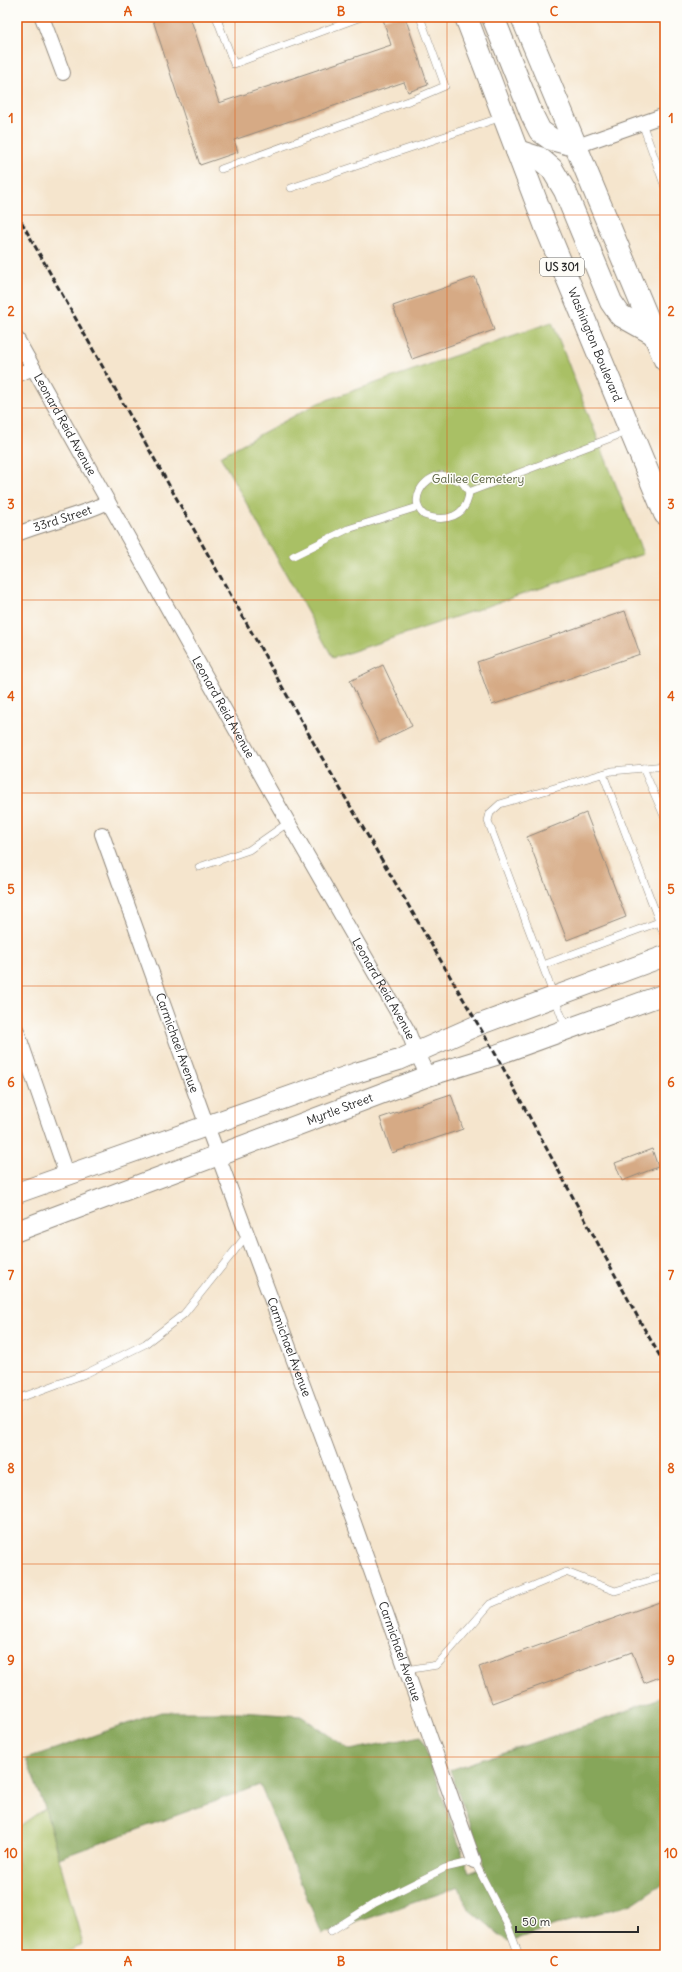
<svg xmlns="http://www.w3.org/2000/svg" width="682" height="1972" viewBox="0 0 682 1972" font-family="Delius,sans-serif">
<rect width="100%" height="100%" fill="#fdfcf7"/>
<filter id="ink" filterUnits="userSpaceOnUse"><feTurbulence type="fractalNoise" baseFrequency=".025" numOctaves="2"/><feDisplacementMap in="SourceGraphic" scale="8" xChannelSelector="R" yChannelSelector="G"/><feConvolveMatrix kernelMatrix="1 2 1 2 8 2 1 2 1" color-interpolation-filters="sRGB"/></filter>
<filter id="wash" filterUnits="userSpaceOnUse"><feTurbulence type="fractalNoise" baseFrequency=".012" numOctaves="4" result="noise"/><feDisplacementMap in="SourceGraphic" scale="16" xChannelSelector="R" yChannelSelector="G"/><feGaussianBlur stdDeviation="0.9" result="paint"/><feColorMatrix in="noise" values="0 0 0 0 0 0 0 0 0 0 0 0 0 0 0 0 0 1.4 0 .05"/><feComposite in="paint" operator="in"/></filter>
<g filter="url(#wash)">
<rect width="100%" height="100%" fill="#f5e5cd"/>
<g fill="#a9c065" stroke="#6a7648">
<polygon points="552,322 643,554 333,658 220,456 318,403"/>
<polygon points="45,1808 83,1945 59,1955 17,1955 17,1828"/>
</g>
<polygon fill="#86a65a" stroke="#586842" points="665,1696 665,1882 632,1904 555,1925 508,1942 467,1907 459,1887 322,1934 260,1785 59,1858 45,1808 26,1759 161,1712 241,1712 301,1716 350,1750 421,1736 469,1873 485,1867 450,1770 599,1721"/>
<g id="blocks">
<g fill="#d6aa85">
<polygon points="152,17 190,17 219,103 391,45 383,19 390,17 405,17 428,85 408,92 404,82 234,140 238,152 200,165"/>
<polygon points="475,277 494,330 412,359 393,306"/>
<polygon points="625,611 640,654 492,705 477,662"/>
<polygon points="383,665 412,726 379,742 350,681"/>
<polygon points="586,813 626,917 567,940 527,837"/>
<polygon points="451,1094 463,1129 392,1153 380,1118"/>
<polygon points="652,1149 658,1167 622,1181 615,1163"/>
<polygon points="665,1600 665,1675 644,1683 632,1652 492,1703 479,1667"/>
</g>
</g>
</g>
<g filter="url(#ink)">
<use href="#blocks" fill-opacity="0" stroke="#90887c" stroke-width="1"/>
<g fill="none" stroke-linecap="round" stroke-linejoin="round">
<defs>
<g id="lane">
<polyline points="224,17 217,19 234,64 361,17"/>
<polyline points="642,123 665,187"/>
<polyline points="221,169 417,98 445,86 420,17"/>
<polyline points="291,188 502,117"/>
<path d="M442 475 462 482 469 492C467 517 445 523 424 515 408 500 423 477 442 475Z"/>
<polyline points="469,492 629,431"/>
<polyline points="293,556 348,529 418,507"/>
<polyline points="643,768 665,818"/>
<polyline points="603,774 665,937"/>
<polyline points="199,867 249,850 289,822"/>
<polyline points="543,965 659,922"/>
<polyline points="566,1028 488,821 490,813 500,804 612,771 665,766"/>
<polyline points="17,1399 85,1374 145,1344 184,1314 247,1235"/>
<polyline points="406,1670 437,1665 490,1604 566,1572 615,1591 665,1576"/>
<polyline points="331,1931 375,1903 445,1868 474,1861 508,1926 519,1955"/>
</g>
<g id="street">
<polyline points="42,17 63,73"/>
<polyline points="577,146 665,115"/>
<path id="s1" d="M17 339 265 782 408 1031 416 1052 428 1076"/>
<polyline points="17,375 33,368"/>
<path id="s2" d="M17 534C47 522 79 516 108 502"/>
<path id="s3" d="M102 834 207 1126 353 1520 474 1861"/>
<polyline points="17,1031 67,1176"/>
</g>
<g id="secondary">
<polyline points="17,1193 359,1072 399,1060 478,1025 665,956"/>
<path id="s4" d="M17 1231 428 1076 496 1055 665 994"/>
</g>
<g id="primary">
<path id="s5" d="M466 17 546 227 665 514"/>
<polyline points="493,17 532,115 540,131 551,139 577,146"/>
<polyline points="522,17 665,360"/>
<polyline points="517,151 539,158 552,169 565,191 611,302 620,315 654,334"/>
</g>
</defs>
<use href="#lane" stroke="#90887c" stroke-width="8"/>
<use href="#street" stroke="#90887c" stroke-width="16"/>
<use href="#secondary" stroke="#90887c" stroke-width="22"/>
<use href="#primary" stroke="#90887c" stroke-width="24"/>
<use href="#lane" stroke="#fff" stroke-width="7"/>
<use href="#street" stroke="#fff" stroke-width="14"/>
<use href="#secondary" stroke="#fff" stroke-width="20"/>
<use href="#primary" stroke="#fff" stroke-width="22"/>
<polyline stroke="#2b2b2b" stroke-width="3" stroke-dasharray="6 3" stroke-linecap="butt" points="17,214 321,756 496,1055 641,1323 665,1365"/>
</g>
</g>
<path fill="none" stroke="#df570e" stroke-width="1" stroke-opacity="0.55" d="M235 17V1955M447 17V1955M17 215H665M17 408H665M17 600H665M17 793H665M17 986H665M17 1179H665M17 1372H665M17 1564H665M17 1757H665"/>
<g text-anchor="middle" stroke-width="3" stroke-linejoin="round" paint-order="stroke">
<rect fill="#fdfcf7" stroke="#6a6a68" stroke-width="1" x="540" y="258" width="44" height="18" rx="3"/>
<g font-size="11" font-weight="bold" fill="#2b2b2b">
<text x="562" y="271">US 301</text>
</g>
<g font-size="12" fill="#2b2b2b" stroke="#fdfcf7">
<text dy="4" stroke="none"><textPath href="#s5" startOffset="352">Washington Boulevard</textPath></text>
<text dy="4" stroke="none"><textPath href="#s1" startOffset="98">Leonard Reid Avenue</textPath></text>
<text dy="4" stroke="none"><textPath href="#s2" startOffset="48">33rd Street</textPath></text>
<text dy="4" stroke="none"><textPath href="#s1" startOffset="422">Leonard Reid Avenue</textPath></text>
<text dy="4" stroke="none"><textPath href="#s1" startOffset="746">Leonard Reid Avenue</textPath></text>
<text dy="4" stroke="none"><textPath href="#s3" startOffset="222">Carmichael Avenue</textPath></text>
<text dy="4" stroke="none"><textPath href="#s4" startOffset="345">Myrtle Street</textPath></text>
<text dy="4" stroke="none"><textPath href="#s3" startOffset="546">Carmichael Avenue</textPath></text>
<text dy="4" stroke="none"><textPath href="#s3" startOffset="870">Carmichael Avenue</textPath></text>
</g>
<g font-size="12" fill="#575f3f" stroke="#fdfcf7">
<text x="478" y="483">Galilee Cemetery</text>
</g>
</g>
<rect width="682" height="1972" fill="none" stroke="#fdfcf7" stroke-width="44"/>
<path d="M516 1926v6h122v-6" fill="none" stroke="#2b2b2b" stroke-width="2"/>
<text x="522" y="1926" font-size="12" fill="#2b2b2b" stroke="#fdfcf7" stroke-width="3" paint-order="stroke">50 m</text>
<rect x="22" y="22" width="638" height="1928" fill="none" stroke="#df570e" stroke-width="1.5"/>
<g font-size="13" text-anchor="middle" font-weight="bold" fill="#df570e">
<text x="128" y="16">A</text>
<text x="341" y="16">B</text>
<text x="554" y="16">C</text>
<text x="11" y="123">1</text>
<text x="671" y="123">1</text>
<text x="11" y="316">2</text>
<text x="671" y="316">2</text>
<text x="11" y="509">3</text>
<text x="671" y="509">3</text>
<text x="11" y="701">4</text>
<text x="671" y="701">4</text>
<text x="11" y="894">5</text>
<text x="671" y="894">5</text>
<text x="11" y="1087">6</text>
<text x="671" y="1087">6</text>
<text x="11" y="1280">7</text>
<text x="671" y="1280">7</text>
<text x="11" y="1473">8</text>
<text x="671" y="1473">8</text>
<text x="11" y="1665">9</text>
<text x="671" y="1665">9</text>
<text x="11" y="1858">10</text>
<text x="671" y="1858">10</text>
<text x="128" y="1966">A</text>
<text x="341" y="1966">B</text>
<text x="554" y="1966">C</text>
</g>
</svg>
